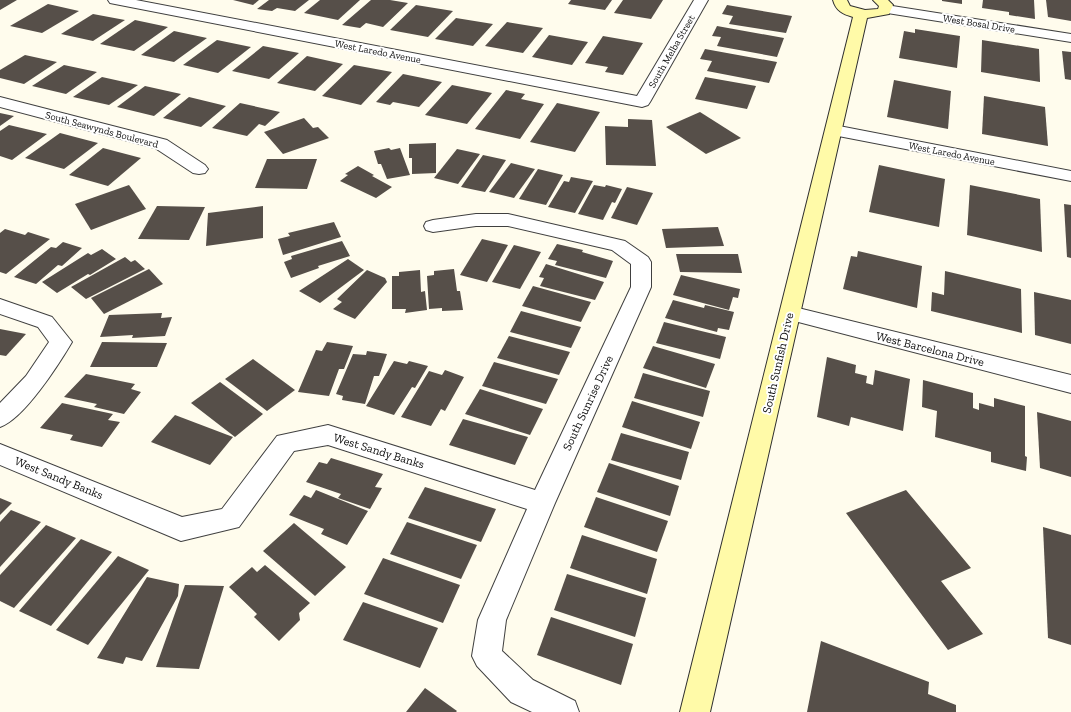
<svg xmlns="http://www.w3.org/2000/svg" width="1071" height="712" viewBox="0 0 1071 712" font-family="'Zilla Slab',serif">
<rect width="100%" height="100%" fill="#fffced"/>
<g fill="#564f49">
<polygon points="0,0 17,0 0,10"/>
<polygon points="233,0 259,0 253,5"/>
<polygon points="269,0 309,0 295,11 277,8 272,11 257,9"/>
<polygon points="320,0 360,0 338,20 304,13"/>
<polygon points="371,0 390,0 408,3 383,27 366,23 360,28 342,25"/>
<polygon points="571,0 612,0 605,10 568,4"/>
<polygon points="623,0 663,0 651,19 614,13"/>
<polygon points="942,0 962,0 962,4 942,1"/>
<polygon points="983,0 1034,0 1035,19 1009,15 1009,12 982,8"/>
<polygon points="1046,0 1071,0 1071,21 1048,17"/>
<polygon points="48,4 79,11 42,33 10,26"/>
<polygon points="416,5 453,11 428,37 390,30"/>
<polygon points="727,5 792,16 786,33 729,24 733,16 722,14"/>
<polygon points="93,14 125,20 93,41 61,34"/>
<polygon points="456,18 493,24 473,46 435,39"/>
<polygon points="135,20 168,27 134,51 100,44"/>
<polygon points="507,22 543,28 523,53 485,46"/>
<polygon points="717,26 784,38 777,57 717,46 721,37 712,36"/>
<polygon points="915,29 960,36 957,68 899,58 904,31 915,33"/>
<polygon points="174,31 207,38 174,62 141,55"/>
<polygon points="549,35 588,42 572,65 532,57"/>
<polygon points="603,36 643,43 623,75 605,72 608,67 585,63"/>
<polygon points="217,40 251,47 218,73 183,65"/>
<polygon points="982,40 1039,49 1040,82 981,72"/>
<polygon points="263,46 299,53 269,79 232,71"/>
<polygon points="705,49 777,62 769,83 707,71 712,61 700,59"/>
<polygon points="1062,51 1071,52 1071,80 1065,79"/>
<polygon points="25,55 57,62 24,84 0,78 0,70"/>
<polygon points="307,56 343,64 315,91 277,83"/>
<polygon points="64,65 97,72 66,94 32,86"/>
<polygon points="354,65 392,72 361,105 322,96"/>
<polygon points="403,74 442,82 419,107 393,102 390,105 376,102"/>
<polygon points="102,77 138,85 109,105 73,97"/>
<polygon points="705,77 756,86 747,109 695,99"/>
<polygon points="894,80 951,91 948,129 887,117"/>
<polygon points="452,85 492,93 467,124 425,115"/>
<polygon points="145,86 181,94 154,116 117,107"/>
<polygon points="506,90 525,94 521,99 544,104 520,139 475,129"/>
<polygon points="984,96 1045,107 1048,146 982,134"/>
<polygon points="189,97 226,106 201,127 163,118"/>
<polygon points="240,103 280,112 265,126 259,124 247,136 212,128"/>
<polygon points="557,103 600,112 575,152 530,142"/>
<polygon points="700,112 741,138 706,154 666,127"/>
<polygon points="0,113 14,116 0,126"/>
<polygon points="304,118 313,128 318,127 329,138 283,154 264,132"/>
<polygon points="628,119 652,120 656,166 606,165 605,126 628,127"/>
<polygon points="9,125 47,134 12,160 0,156 0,131"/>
<polygon points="60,133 98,143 64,169 25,158"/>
<polygon points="436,143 436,173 412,174 412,158 409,158 409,144"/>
<polygon points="103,148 141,158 108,186 69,175"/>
<polygon points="389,148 391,150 400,148 410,175 387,179 381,164 378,164 374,151"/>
<polygon points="457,149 480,154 458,184 434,178"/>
<polygon points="483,155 506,160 485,192 461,187"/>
<polygon points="267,159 317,159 307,189 255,188"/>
<polygon points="511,163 535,169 514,198 489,192"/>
<polygon points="879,165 945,179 939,227 869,212"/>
<polygon points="358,166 374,175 372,176 392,187 376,198 340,181 348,175 345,174"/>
<polygon points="538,169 563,175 546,205 519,199"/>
<polygon points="571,177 593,181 575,213 548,207 564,181 569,182"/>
<polygon points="129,185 146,209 91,230 75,204"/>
<polygon points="594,185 605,187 606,185 622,189 615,203 612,202 603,220 578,214"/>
<polygon points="970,185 1040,199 1042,252 967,235"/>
<polygon points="627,187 653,193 637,225 611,218"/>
<polygon points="1064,204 1071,205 1071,258 1067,257"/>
<polygon points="157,206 205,207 189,240 138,239"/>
<polygon points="263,206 263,238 206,246 208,213"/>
<polygon points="334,222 341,237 283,255 278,239 290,236 288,233"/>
<polygon points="718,227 724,246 666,248 662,229"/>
<polygon points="5,229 25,235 28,232 50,239 6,274 0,272 0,233"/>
<polygon points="482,239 508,245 487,282 460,275"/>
<polygon points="342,241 350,256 318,266 319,268 291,278 284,262 292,259 291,256"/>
<polygon points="63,242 82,248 62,266 58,265 36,284 14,277 51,247 56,248"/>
<polygon points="557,244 583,250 582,252 613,261 606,278 555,265 557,261 548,259"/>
<polygon points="514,245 541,252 520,289 492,282"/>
<polygon points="102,249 116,259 90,275 88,274 57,293 42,282 88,253 91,255"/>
<polygon points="858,251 922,266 917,308 843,289 851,256 857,257"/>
<polygon points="676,254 738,254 742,273 680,272"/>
<polygon points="125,257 131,262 135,260 145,269 86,299 71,287"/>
<polygon points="348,259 364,270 320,303 299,291"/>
<polygon points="546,264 604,282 595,300 540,286 544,278 539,277"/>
<polygon points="149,269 163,284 104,314 91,298"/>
<polygon points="454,269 457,291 460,291 463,310 442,311 442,308 429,309 427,276 434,275 434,271"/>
<polygon points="367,270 385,278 387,282 355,319 333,309 342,302 337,299"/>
<polygon points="420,270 421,292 425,291 427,310 405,313 406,309 392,309 392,276 399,276 399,272"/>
<polygon points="945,271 1021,289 1022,333 931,311 932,292 944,295"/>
<polygon points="681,275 740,289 738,298 733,297 729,310 673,295"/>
<polygon points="533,286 591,302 581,322 522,306"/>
<polygon points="1034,292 1071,300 1071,344 1035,335"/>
<polygon points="673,300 704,308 705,305 734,312 729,330 718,328 717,332 665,318"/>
<polygon points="521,311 581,327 571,348 510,332"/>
<polygon points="162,313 161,318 172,317 165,336 132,338 133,335 100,337 109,315"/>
<polygon points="664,322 726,337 720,359 656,343"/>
<polygon points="0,329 26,334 6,356 0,355"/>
<polygon points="509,336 570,352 559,375 497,358"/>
<polygon points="102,342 167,343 157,367 90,367"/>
<polygon points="327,342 353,346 344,369 339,369 329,396 298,392 316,350 322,351"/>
<polygon points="653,346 715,364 706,388 643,368"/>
<polygon points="367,351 387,354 379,376 374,376 365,404 342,400 343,396 336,394 353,354 366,355"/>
<polygon points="827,357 856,365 855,373 867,376 866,383 873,385 875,370 910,379 903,431 851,417 849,426 817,417"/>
<polygon points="253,359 295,390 267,411 225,379"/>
<polygon points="394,361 407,364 409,361 428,366 415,388 412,387 394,415 366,406"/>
<polygon points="494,362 558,379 546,404 482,386"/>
<polygon points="445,370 464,377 445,411 441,409 431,426 401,417 429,371 442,375"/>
<polygon points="643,373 710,391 703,417 634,398"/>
<polygon points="86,374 135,384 131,389 141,392 124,414 94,407 97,404 64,397"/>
<polygon points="923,380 973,393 973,408 979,410 979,403 994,407 994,398 1025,406 1025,456 1027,457 1026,471 991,462 991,452 935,437 937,411 922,407"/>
<polygon points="220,382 263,414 235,437 191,403"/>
<polygon points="480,389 543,409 530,435 465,414"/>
<polygon points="632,401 700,422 691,449 622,427"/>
<polygon points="62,403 113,414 108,420 120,422 102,447 70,440 73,435 40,428"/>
<polygon points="1037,412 1071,421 1071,477 1040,468"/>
<polygon points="175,415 233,437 210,465 151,442"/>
<polygon points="463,419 528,437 515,465 449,445"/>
<polygon points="621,433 689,452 681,480 611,460"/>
<polygon points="331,458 383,474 375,487 382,488 370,509 338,498 341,494 306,482 319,462 327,464"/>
<polygon points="609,463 679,486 670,516 597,492"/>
<polygon points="425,487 496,509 481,542 408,518"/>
<polygon points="316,490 368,511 347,545 321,534 324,529 289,515 304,495 311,498"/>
<polygon points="906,490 971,568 941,581 983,634 948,650 846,513"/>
<polygon points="596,497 668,521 657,552 584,527"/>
<polygon points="0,498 12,503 0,515"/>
<polygon points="11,510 41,522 0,567 0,522"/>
<polygon points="407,522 477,545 461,579 390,554"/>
<polygon points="294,523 346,567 315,596 263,551"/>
<polygon points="46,525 76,538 14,608 0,601 0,575"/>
<polygon points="1043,527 1071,535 1071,645 1048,638"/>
<polygon points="582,535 657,559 647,594 570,568"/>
<polygon points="81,539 112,552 51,626 19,611"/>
<polygon points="118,556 149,570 88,645 56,630"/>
<polygon points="383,558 460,585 443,623 364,594"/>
<polygon points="265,565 310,603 299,613 300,620 279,641 254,617 257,614 229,587 252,567 257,572"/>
<polygon points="567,574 646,598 635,637 554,610"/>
<polygon points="147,577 179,584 178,596 142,661 126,657 123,664 97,658"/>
<polygon points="185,585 224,586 199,669 156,667"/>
<polygon points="363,602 438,628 420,668 343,640"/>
<polygon points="551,617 633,644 621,685 537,655"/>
<polygon points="821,641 929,682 928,694 956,705 956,712 807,712"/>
<polygon points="425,688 457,711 456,712 406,712"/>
</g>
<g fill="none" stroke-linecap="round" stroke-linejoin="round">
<defs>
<g id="street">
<polygon points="108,0 136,0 637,96 694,0 708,0 650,102 648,105 642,107 115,4 110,3"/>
<polygon points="886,5 1071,34 1071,42 881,12 879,9 881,6"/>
<polygon points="0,97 167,140 205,165 208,169 205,173 199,174 193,173 155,148 0,107"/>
<polygon points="834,125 1071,171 1071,181 828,134 826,130 828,126"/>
<polygon points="476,214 508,214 625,241 648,257 651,262 651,287 555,503 506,620 502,651 533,680 575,701 579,712 532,712 511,702 477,666 472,656 478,620 527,509 328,445 294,451 239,527 181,541 0,465 0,444 182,517 222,509 277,436 328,425 535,490 631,287 631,264 612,250 508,226 476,226 433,232 426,230 424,226 426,222 433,220"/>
<path d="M0 299 52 317 72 342C59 364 24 419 0 427V403L26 376 49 342 38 327 0 314Z"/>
<polygon points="790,306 1071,375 1071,393 783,318 780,313 783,308"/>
</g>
<path id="secondary" d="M833 0H847L850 6 865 10 878 9 879 6 873 0H888L893 5 889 14 867 18 710 712H680L853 17C843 14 836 11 833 0Z"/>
</defs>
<use href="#street" stroke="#404040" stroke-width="2"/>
<use href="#secondary" stroke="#2f2f2f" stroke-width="2"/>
<use href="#street" fill="#fff" fill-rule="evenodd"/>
<use href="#secondary" fill="#fffaa8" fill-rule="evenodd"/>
</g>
<g text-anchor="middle" stroke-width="4" stroke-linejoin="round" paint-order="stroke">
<g font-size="10" fill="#0d0d0d" stroke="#fff">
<text transform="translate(979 23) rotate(9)" y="4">West Bosal Drive</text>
<text transform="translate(378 51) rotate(11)" y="4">West Laredo Avenue</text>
<text transform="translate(671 51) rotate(-60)" y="4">South Melba Street</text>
<text transform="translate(102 129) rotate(15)" y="4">South Seawynds Boulevard</text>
<text transform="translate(952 153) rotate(11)" y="4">West Laredo Avenue</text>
</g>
<g font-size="12" fill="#0d0d0d" stroke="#fff">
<text transform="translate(930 349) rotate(14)" y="4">West Barcelona Drive</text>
<text transform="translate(778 363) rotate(-77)" y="4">South Sunfish Drive</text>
<text transform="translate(588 403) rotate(-65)" y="4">South Sunrise Drive</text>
<text transform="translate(379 451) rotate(17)" y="4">West Sandy Banks</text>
<text transform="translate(59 478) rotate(22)" y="4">West Sandy Banks</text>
</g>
</g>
</svg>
